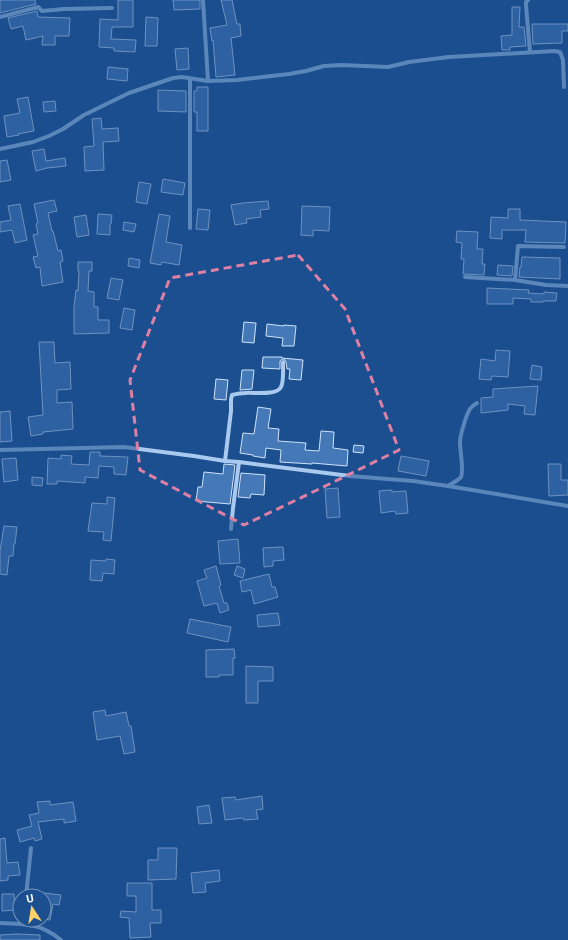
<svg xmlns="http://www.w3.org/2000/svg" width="568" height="940" viewBox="0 0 568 940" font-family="Roboto,sans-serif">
<rect width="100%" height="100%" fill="#1b4f8f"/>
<g fill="#4478b7" stroke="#cfe3fa">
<polygon points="0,0 35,0 36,4 0,13"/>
<polygon points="118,0 133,0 133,27 112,27 111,39 136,40 135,52 114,51 114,48 99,47 100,19 118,20"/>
<polygon points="173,0 200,0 200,9 174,10"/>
<polygon points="221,0 232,0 237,24 240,24 241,36 231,38 235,75 216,77 213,40 212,41 210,28 227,25"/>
<polygon points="512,7 520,7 519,27 524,27 526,46 510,47 510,50 502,50 501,36 512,35"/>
<polygon points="37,11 38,17 70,18 69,36 55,36 55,45 42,45 43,36 26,40 23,26 11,29 8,18"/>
<polygon points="146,17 158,18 157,46 145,46"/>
<polygon points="532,24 568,24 568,31 562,31 562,43 533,44"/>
<polygon points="188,48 189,69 177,70 175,49"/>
<polygon points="108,67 128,69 127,81 107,79"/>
<polygon points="197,87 208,87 208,131 197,131 197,112 194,112 194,91 197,91"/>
<polygon points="158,90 186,91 186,112 158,111"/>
<polygon points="28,97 34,131 18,134 19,135 7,137 4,116 20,113 17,99"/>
<polygon points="55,101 56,111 44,112 43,102"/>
<polygon points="101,118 102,129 118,128 119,141 103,142 104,170 85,171 84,147 94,146 92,119"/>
<polygon points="44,149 46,161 65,158 66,166 47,168 36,171 32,151"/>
<polygon points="7,160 11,180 0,182 0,161"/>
<polygon points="163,179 185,183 183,195 161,192"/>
<polygon points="139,182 151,184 147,204 136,202"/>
<polygon points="54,200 57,211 48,213 52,231 53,231 58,251 61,250 63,261 60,262 63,282 42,286 40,267 36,268 33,257 38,256 33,235 38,234 36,224 38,223 34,204"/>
<polygon points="268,201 269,209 260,210 261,217 246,219 247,223 235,225 231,205 243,203"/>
<polygon points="20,204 27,240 15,243 12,230 0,232 0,222 11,220 8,206"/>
<polygon points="302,206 330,207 329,231 313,230 313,236 301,235"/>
<polygon points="198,209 210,210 208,230 196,229"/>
<polygon points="508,209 520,209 520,220 566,222 565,243 525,242 526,230 502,230 502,239 490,238 491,217 508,218"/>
<polygon points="98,214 112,215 111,224 110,224 110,235 97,234"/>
<polygon points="159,214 170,216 166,242 182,245 179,265 162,262 161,265 150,263"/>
<polygon points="86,215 89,235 77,237 74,217"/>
<polygon points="124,222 136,224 134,232 123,230"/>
<polygon points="457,231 478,232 477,249 483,249 482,264 485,264 484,275 463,274 464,259 461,259 462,243 456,242"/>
<polygon points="522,257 560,258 560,279 519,277 520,267 521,267"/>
<polygon points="129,258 140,260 139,268 128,266"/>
<polygon points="78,262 92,262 92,271 89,271 88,291 94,292 94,307 98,307 98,320 109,320 109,333 74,334 74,307 76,290 78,291 79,271 78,271"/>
<polygon points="498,265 513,266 512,276 497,275"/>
<polygon points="111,278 123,280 119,300 107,298"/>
<polygon points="487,288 529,290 528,293 544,294 544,292 557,293 556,301 543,301 543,302 531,302 531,299 513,298 513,304 487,304"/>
<polygon points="124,308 135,310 132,330 120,328"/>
<polygon points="244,322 256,323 254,343 242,342"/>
<polygon points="267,324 284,326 284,325 296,326 294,346 282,346 283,338 266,336"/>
<polygon points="39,342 54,342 55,363 70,362 71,389 57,390 57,403 72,402 73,429 43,432 43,434 31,436 28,417 43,415"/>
<polygon points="496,350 510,351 508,377 492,376 491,380 479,379 481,359 495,361"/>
<polygon points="263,357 282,357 282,358 303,360 301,380 289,379 290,369 287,369 286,362 284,359 282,359 280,361 280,369 262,368"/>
<polygon points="532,365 542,367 541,380 530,379"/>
<polygon points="242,370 254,370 252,389 240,390"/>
<polygon points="216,379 228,380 226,400 214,399"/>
<polygon points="538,386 535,415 524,414 525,406 508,404 508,410 481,413 481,398 493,397 493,389"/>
<polygon points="258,407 271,409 268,428 279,429 278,441 306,443 305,450 319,451 321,431 334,432 333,448 348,450 347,466 312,463 312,464 280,462 281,450 266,448 265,458 253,456 253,455 240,453 243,433 254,434"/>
<polygon points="10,411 12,441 0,442 0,412"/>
<polygon points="354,445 364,446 363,453 353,452"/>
<polygon points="90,452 100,452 100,456 128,457 126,475 114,474 114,467 99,466 98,478 85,477 85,483 57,481 57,484 47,484 48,458 61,459 61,455 72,456 71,464 89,465"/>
<polygon points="401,456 429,461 426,476 398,471"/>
<polygon points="16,458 18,480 4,482 2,459"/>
<polygon points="224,464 235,465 230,504 196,501 198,487 202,487 204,472 223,474"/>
<polygon points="548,464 561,464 561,480 568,480 568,495 549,496"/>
<polygon points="241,473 265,475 264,495 251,494 250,498 238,497"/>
<polygon points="32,477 43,478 42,486 32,485"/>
<polygon points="338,488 340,517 327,518 325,489"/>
<polygon points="392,490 392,492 406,491 408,513 396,514 395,511 381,513 379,491"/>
<polygon points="107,497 115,498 111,541 103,540 104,532 88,531 92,503 107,504"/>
<polygon points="4,526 17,527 15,544 14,544 13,556 9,556 7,575 0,574 0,551"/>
<polygon points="238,539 240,563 220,564 218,541"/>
<polygon points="283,547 284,560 273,561 273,566 264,567 263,548"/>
<polygon points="106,559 115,560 114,574 103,573 102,581 90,580 91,560 106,561"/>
<polygon points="216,566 221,585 219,586 224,603 227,603 229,610 220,613 217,603 204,606 197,581 207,578 204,570"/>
<polygon points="237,566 245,569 243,578 234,575"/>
<polygon points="269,574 272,587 275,587 278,597 254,604 251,590 242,592 240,581"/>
<polygon points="278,613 280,625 258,627 257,615"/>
<polygon points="190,619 231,627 228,642 187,633"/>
<polygon points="234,649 235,658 233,658 233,675 219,675 219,677 206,677 206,650"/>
<polygon points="246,666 273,667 273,681 258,681 258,703 246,703"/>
<polygon points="105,710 106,716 126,712 129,726 131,726 135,752 124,754 120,736 97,740 93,712"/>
<polygon points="262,796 263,809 256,810 258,819 244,820 243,818 225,820 222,798 235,797 236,800"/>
<polygon points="50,801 50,805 73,802 76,821 64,823 64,819 38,822 42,839 35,841 34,838 20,842 17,830 32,826 29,815 39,813 37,802"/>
<polygon points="209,805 212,823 199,824 197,807"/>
<polygon points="5,838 7,863 18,862 20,875 8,876 8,880 0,881 0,839"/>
<polygon points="158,848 177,848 176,879 148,880 148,860 158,860"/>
<polygon points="219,870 220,881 205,883 206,892 193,893 191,873"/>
<polygon points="127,883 152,883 152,910 161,910 161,923 150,923 151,937 130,938 129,918 120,917 121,911 136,912 136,896 127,896"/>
<polygon points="44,893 61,895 59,905 53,904 50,920 44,919"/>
<polygon points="2,894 14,894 15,910 2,911"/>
<polygon points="17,934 40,935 40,940 0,940 0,935"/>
</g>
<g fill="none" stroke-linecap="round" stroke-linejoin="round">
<g stroke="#a9c9ee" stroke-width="4">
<polyline points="203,0 208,81"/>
<polyline points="528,0 526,2 526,6 530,52"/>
<polyline points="0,17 38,7 42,11 64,9 112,8"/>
<polyline points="0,149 33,142 49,136 63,129 84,115 129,93 173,78 182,77 208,81 237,80 289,74 306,71 324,66 341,65 388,67 409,62 449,57 554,51 560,52 563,60 564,87"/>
<polyline points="190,228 190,79"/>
<polyline points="564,247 518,246 515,280 546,285 568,286"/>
<polyline points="465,277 515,280"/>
<polyline points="0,450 124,447 194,456 225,461 239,462 350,476 413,481 448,486 568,506"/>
<path d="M225 461 231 411V399L232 395C236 394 241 393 245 393 253 392 277 396 281 387 284 381 283 370 283 362"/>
<path d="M448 486C452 483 458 481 461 477 464 470 460 451 460 442 460 436 466 415 470 409 472 406 474 405 477 403"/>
<polyline points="231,529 233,508 239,462"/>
<polyline points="26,896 31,848"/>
<path d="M0 923C26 924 40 923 61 940"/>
</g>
</g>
<path d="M0 0H568V940H0ZM298 255 345 309 399 450 315 491 244 525 140 470 130 380 170 278Z" fill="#1b4f8f" fill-opacity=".55" fill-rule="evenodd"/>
<path fill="none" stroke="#dd80a5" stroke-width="3" stroke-dasharray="8 5" stroke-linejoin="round" d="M298 255 345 309 399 450 315 491 244 525 140 470 130 380 170 278Z"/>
<g transform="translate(32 908) rotate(348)"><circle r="19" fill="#1b4f8f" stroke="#7695bc"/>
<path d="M0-3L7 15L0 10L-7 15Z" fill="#ffd166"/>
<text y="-6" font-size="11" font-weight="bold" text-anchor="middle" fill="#ffffff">U</text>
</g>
</svg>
